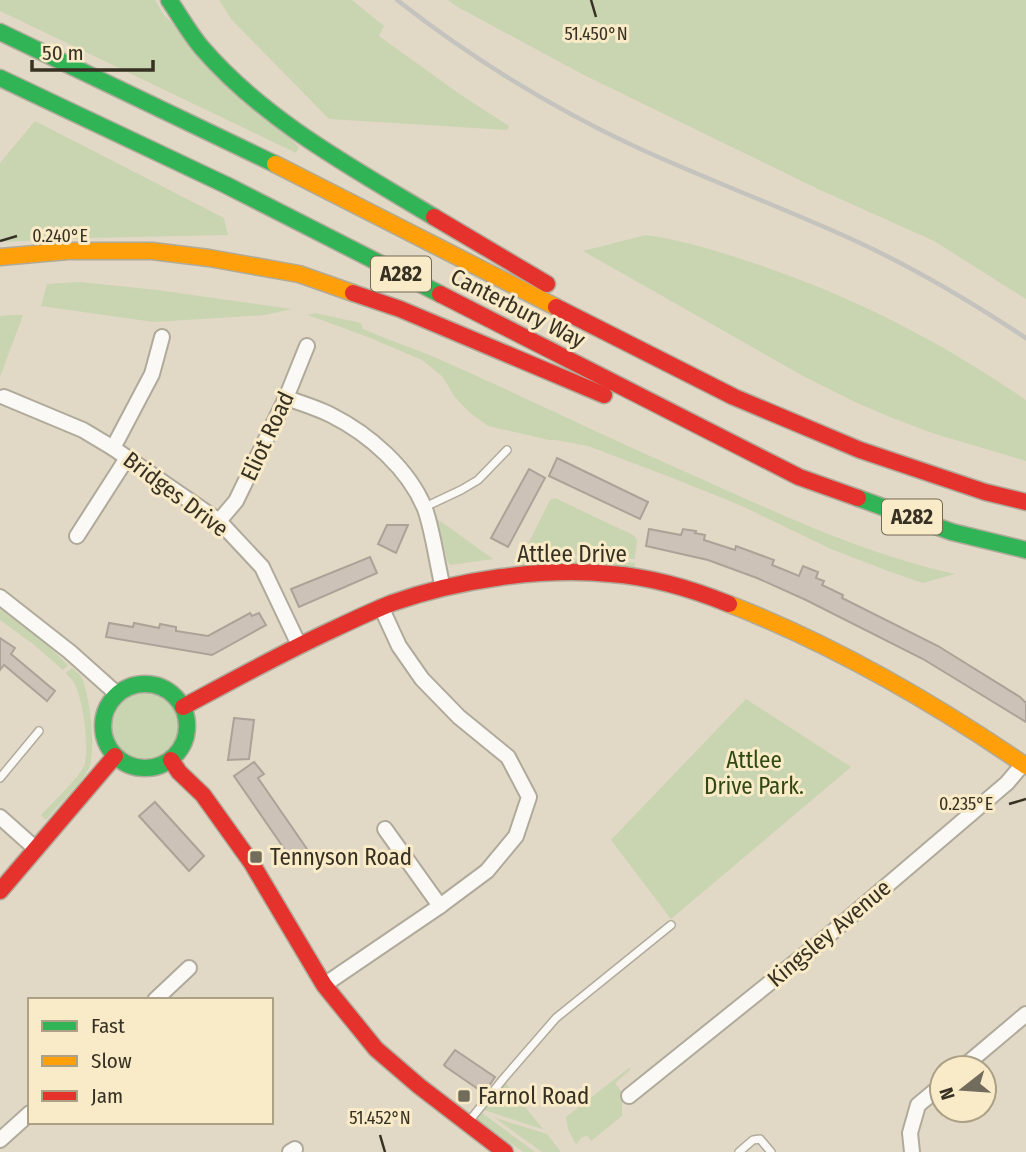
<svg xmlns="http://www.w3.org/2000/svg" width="1026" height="1152" viewBox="0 0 1026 1152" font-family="'Fira Sans Condensed',sans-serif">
<rect width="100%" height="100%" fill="#e1d9c6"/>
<g fill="#c9d4b1">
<polygon points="0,0 155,0 164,15 299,147 296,153 0,11"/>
<polygon points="219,0 352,0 384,26 379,36 461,95 509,126 507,130 329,119 232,20"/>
<polygon points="448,0 1026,0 1026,299 934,241 818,189 582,74 456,6"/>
<polygon points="35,121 224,218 228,235 87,238 0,242 0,163"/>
<path d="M646 235C680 240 712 249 744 260 845 292 939 340 1026 400V461L932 433 890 417 857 403 803 376 583 251Z"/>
<polygon points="80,282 157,290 292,309 265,315 154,322 41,306 47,284"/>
<path d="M315 313 361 323 363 329C386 339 410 347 432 356 518 394 602 435 688 473 774 511 862 554 955 574L923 583 888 571 831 549 742 506 670 477 588 446 556 440H549L488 426 469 412 454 396 443 377 422 360 368 337 308 315Z"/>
<polygon points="11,315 23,315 0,377 0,316"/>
<polygon points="555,498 633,535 637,540 635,559 597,555 522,556 550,500"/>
<polygon points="438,520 443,523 493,559 450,565 447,560"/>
<polygon points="541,558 594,559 635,563 635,570 521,567 520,560"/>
<polygon points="0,609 41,639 68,665 63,670 33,644 0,620"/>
<path d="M72 668C73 669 79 674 80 675 90 690 97 755 88 770 79 786 58 805 46 820L41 815C51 804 79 778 84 766 90 750 83 695 73 681 72 679 67 675 66 673Z"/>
<circle cx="145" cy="727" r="36"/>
<polygon points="746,699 851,767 671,919 611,840"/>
<path d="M629 1068 631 1069 615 1083 624 1096 622 1103V1116L591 1141 588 1136C582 1136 579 1139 577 1144L575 1143 568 1129 566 1117Z"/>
<polygon points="505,1082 543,1129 542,1129 484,1110"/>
<polygon points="482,1113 535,1152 523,1152 477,1119"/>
<polygon points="495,1118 547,1134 561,1152 542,1152"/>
</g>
<g fill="#cdc2b7" stroke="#aca297" stroke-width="2">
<polygon points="557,458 648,502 640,519 549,476"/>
<polygon points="529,469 545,478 508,547 491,538"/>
<polygon points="387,525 408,525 396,553 378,544"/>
<polygon points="649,529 681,535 683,529 696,531 695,533 705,535 704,540 735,550 736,546 774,560 772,565 799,576 803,566 818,572 816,578 824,581 822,585 843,595 842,598 938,646 1020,697 1026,703 1026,722 923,659 806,600 757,578 708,560 646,546"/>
<polygon points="370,557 377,573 299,607 291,589"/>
<polygon points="250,613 252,616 259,613 266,625 212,655 106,637 109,623 133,627 134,623 159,628 160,624 176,627 176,631 208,636"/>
<polygon points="0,638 15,648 11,654 55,691 47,701 4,665 0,670"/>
<polygon points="234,718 254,720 249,759 228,760"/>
<polygon points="254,762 264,774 258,778 307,849 292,860 234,776"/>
<polygon points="155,802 204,856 189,871 139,816"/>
<polygon points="455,1050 495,1077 484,1093 446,1067 444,1065"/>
</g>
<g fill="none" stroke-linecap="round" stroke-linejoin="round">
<defs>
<g id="lane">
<polyline points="425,507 461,490 478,480 507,450"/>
<polyline points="0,778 39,731"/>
<polyline points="470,1120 504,1078 556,1018 671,925"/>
<polyline points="739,1152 753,1140 760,1139 771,1152"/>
</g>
<g id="street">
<polyline points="4,397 83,430 113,448 219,521 262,567 299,645"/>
<path d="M286 398C301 403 317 408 331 415 369 434 409 469 425 509 433 531 437 564 443 588"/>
<polyline points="113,448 152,374 162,337"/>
<polyline points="219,521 236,501 286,398 307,346"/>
<polyline points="77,536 127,458"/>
<polyline points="0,597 70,652 117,694"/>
<polyline points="0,817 36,849"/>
<polyline points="385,829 440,906"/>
<polyline points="324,985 440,906 487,871 516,836 529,797 508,757 459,717 422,679 399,646 381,607"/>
<polyline points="155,1000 189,968"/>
<polyline points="962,1068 1026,1014"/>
<polyline points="629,1096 823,940 1007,783 1023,764"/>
<polyline points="0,1140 30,1113"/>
<polyline points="290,1152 295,1149"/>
<polyline points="912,1152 910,1133 918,1105 942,1085"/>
</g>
<g id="fast">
<path d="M169 0C180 16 190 34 202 48 265 121 353 168 434 217"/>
<polyline points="0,32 275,164"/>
<polyline points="0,78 226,185 440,294"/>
<polyline points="858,498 952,532 1026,550"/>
<circle cx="145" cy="726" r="42"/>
</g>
<g id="slow">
<polyline points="275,164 556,307"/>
<polyline points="0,257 68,251 152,251 209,258 299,274 353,293"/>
<path d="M729 604C834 645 933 702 1026 766"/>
</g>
<g id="jam">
<polyline points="434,217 547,284"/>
<polyline points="353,293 400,309 604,395"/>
<polyline points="440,294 799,477 858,498"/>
<polyline points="556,307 734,397 860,450 985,492 1026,502"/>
<path d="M183 707C233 680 282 653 334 629 353 620 372 611 392 603 457 580 542 567 611 574 652 577 692 589 729 604"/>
<polyline points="171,760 179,772 203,795 251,862 324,985 376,1049 419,1086 505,1152"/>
<polyline points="0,891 115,756"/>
</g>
</defs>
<use href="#lane" stroke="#b0aa9b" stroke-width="10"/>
<use href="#street" stroke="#b0aa9b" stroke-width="18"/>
<use href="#fast" stroke="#b0aa9b" stroke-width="19"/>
<use href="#slow" stroke="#b0aa9b" stroke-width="19"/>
<use href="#jam" stroke="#b0aa9b" stroke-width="19"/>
<use href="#lane" stroke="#faf9f6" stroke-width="7"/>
<use href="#street" stroke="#faf9f6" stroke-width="14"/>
<use href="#fast" stroke="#30b455" stroke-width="16"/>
<use href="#slow" stroke="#ff9f0a" stroke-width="16"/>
<use href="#jam" stroke="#e5322d" stroke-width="16"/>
<path stroke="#c5c3be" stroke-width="4.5" d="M397 0C471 58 551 107 636 147 710 181 787 209 860 243 918 270 973 303 1026 338"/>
</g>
<path fill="none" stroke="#363123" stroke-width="2.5" d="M591 0 596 17M0 241 17 236M1009 804 1026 799M380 1135 385 1152"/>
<g fill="#726c5c" stroke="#faebc8" stroke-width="2.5">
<rect x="249" y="850" width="14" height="14" rx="3.5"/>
<rect x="457" y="1089" width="14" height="14" rx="3.5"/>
</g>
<g text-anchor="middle" stroke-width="6" stroke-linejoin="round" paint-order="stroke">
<g fill="#faebc8" stroke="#716954" stroke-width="2">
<rect x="371" y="256.5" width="60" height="35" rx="5"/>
<rect x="882" y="499.5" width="60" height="35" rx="5"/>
</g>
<g font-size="21" font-weight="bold" fill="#363123">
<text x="401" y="281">A282</text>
<text x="912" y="524">A282</text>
</g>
<g font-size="23" fill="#363123" stroke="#faebc8">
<text transform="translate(518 308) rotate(27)" y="8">Canterbury Way</text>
<text transform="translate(267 436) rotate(-65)" y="8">Eliot Road</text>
<text transform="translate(176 494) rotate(37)" y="8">Bridges Drive</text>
<text x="572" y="562">Attlee Drive</text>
<text transform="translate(829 933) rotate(-40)" y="8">Kingsley Avenue</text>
</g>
<g font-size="23" fill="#304911" stroke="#faebc8">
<text x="754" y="768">Attlee<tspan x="754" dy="26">Drive Park.</tspan></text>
</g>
<g font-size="23" fill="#363123" stroke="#faebc8" text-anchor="start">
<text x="270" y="865">Tennyson Road</text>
<text x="478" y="1104">Farnol Road</text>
</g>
</g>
<g font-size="18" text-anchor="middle" fill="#363123" stroke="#faebc8" stroke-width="6" stroke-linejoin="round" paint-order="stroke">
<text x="596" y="40">51.450°N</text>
<text x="60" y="242">0.240°E</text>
<text x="966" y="810">0.235°E</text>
<text x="380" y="1124">51.452°N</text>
</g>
<rect x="28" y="998" width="245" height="126" fill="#faebc8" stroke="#aca186" stroke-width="2"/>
<rect x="42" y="1021" width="35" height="10" fill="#30b455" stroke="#aca186" stroke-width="2"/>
<text x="91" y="1033" font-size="21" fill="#363123">Fast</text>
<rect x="42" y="1056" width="35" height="10" fill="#ff9f0a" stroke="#aca186" stroke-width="2"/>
<text x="91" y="1068" font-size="21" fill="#363123">Slow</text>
<rect x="42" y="1091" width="35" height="10" fill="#e5322d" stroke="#aca186" stroke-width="2"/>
<text x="91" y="1103" font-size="21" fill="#363123">Jam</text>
<g transform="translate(963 1089) rotate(253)"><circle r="33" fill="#faebc8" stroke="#aca186" stroke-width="2"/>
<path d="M0-5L12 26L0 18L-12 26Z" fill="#726c5c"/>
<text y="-10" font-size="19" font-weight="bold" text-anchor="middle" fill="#363123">N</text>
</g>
<path d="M32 60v10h121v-10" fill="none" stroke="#363123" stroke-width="3.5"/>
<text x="42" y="60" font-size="21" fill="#363123" stroke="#faebc8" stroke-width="5" paint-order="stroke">50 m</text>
</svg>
